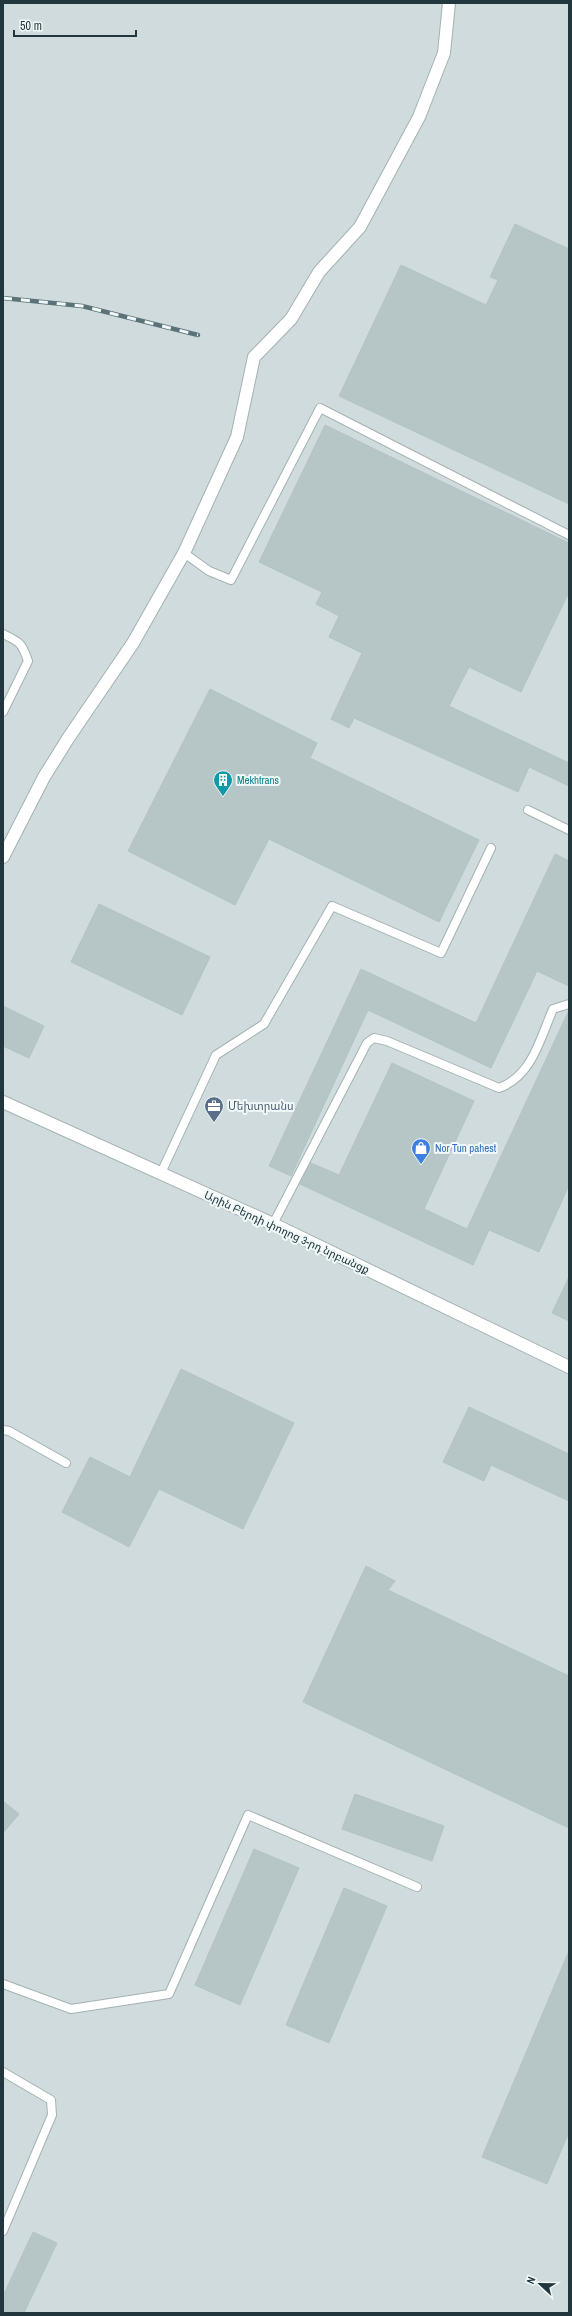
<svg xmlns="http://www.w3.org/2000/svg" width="572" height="2316" viewBox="0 0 572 2316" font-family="'Archivo Narrow','Noto Sans Armenian',sans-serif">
<rect width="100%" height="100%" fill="#e1ebec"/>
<rect fill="#cfdbdc" x="3" y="3" width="566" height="2310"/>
<g fill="#b6c6c7" stroke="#b3c4c6">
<polygon points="515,224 569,249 569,504 339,396 401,265 486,305 498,280 490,277"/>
<polygon points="325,425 569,543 569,592 521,692 469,667 449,706 569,763 569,786 529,767 518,792 354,718 349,728 331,719 362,653 329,637 339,616 316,604 322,592 259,562"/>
<polygon points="210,689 317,743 310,758 479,840 439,922 269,839 235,905 128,851"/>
<polygon points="555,854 569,861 569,986 537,971 491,1068 368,1010 291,1176 269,1166 361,969 476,1023"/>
<polygon points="99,904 210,957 182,1015 71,962"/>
<polygon points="3,1006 44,1026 29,1058 3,1046"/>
<polygon points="569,1010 569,1185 539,1252 489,1230 473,1265 300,1184 311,1163 339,1175 392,1063 474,1101 424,1209 467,1229"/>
<polygon points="569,1277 569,1321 552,1313"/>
<polygon points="181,1369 294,1423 243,1529 159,1489 129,1547 62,1512 90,1457 130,1477"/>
<polygon points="469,1407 569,1454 569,1501 491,1465 484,1481 443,1462"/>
<polygon points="366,1566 395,1581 388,1590 569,1676 569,1828 303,1702"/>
<polygon points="355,1794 444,1826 432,1861 342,1829"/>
<polygon points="3,1801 19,1814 3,1833"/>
<polygon points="254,1849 299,1868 240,2005 195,1985"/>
<polygon points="344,1888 387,1906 329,2043 286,2025"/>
<polygon points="569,1951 569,2132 547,2184 482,2157"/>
<polygon points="33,2232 57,2243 24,2313 3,2313 3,2296"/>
</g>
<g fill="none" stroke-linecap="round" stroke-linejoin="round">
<defs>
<g id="lane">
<polyline points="184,553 209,571 231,580 320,408 569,535"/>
<path d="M3 634C20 642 22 643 28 661L3 712"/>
<polyline points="528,810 569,830"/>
<polyline points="161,1173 216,1055 264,1024 332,906 441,953 491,848"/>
<path d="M273 1224 367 1043 374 1038 387 1041 499 1088C532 1076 540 1039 553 1009L569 1004"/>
<polyline points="3,1430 9,1431 66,1463"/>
<polyline points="3,1984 71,2009 169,1994 248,1815 417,1887"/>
<polyline points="3,2072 51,2100 52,2115 3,2231"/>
</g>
<g id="street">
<polyline points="3,857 44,777 69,737 133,643 184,553 237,437 254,357 291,319 319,272 360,227 419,117 444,53 449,3"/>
<polyline points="3,1102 273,1224 569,1367"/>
</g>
</defs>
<use href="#lane" stroke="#a4b1b4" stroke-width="10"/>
<use href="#street" stroke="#a4b1b4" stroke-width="14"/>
<use href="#lane" stroke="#fff" stroke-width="8"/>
<use href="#street" stroke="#fff" stroke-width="12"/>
<defs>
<polyline id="rail" points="3,298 82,306 198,335"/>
</defs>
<use href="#rail" stroke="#5b7278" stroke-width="4.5"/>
<use href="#rail" stroke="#f1f8f8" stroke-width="3" stroke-dasharray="9" stroke-linecap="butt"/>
</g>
<defs>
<symbol id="building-pin" viewBox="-11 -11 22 30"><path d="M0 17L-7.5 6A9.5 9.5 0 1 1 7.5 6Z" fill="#0f9aa8" stroke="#f1f8f8"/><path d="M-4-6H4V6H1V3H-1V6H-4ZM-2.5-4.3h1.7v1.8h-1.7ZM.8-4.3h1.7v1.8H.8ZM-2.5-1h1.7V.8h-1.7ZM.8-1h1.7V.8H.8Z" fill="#fff"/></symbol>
<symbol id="office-pin" viewBox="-11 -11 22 30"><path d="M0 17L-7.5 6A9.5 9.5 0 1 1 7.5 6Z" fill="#5c6f8a" stroke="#f1f8f8"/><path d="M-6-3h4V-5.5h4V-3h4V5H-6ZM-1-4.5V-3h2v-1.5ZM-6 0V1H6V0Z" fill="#fff"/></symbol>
<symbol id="shop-pin" viewBox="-11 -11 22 30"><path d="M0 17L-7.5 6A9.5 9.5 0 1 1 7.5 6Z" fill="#3f7fe0" stroke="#f1f8f8"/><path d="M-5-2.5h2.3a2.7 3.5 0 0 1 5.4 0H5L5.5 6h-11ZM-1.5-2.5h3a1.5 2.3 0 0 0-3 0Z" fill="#fff"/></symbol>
</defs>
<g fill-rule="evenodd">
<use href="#building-pin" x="212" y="769" width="22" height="30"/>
<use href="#office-pin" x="203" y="1095" width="22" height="30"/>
<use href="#shop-pin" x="410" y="1137" width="22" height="30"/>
</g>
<g text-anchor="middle" stroke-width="4" stroke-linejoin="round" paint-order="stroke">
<g font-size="11" fill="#0d838f" stroke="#f1f8f8" text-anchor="start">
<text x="237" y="784">Mekhtrans</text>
</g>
<g font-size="11" fill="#4e5e75" stroke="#f1f8f8" text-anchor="start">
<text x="228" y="1110">Մեխտրանս</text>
</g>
<g font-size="11" fill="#366cbe" stroke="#f1f8f8" text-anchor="start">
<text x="435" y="1152">Nor Tun pahest</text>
</g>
<g font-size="11" fill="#21363d" stroke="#f1f8f8">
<text transform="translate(287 1232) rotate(25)" y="4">Արին Բերդի փողոց 3-րդ նրբանցք</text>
</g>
</g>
<rect width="572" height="2316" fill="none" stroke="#21363d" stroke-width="8"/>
<g transform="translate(540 2284) rotate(292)" stroke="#f1f8f8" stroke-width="3" paint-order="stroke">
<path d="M0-3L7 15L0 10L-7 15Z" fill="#21363d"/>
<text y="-6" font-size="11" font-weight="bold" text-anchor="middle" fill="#21363d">N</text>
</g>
<path d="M14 30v6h122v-6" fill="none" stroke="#21363d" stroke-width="2"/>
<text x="20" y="30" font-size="12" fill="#21363d" stroke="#f1f8f8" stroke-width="3" paint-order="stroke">50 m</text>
</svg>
